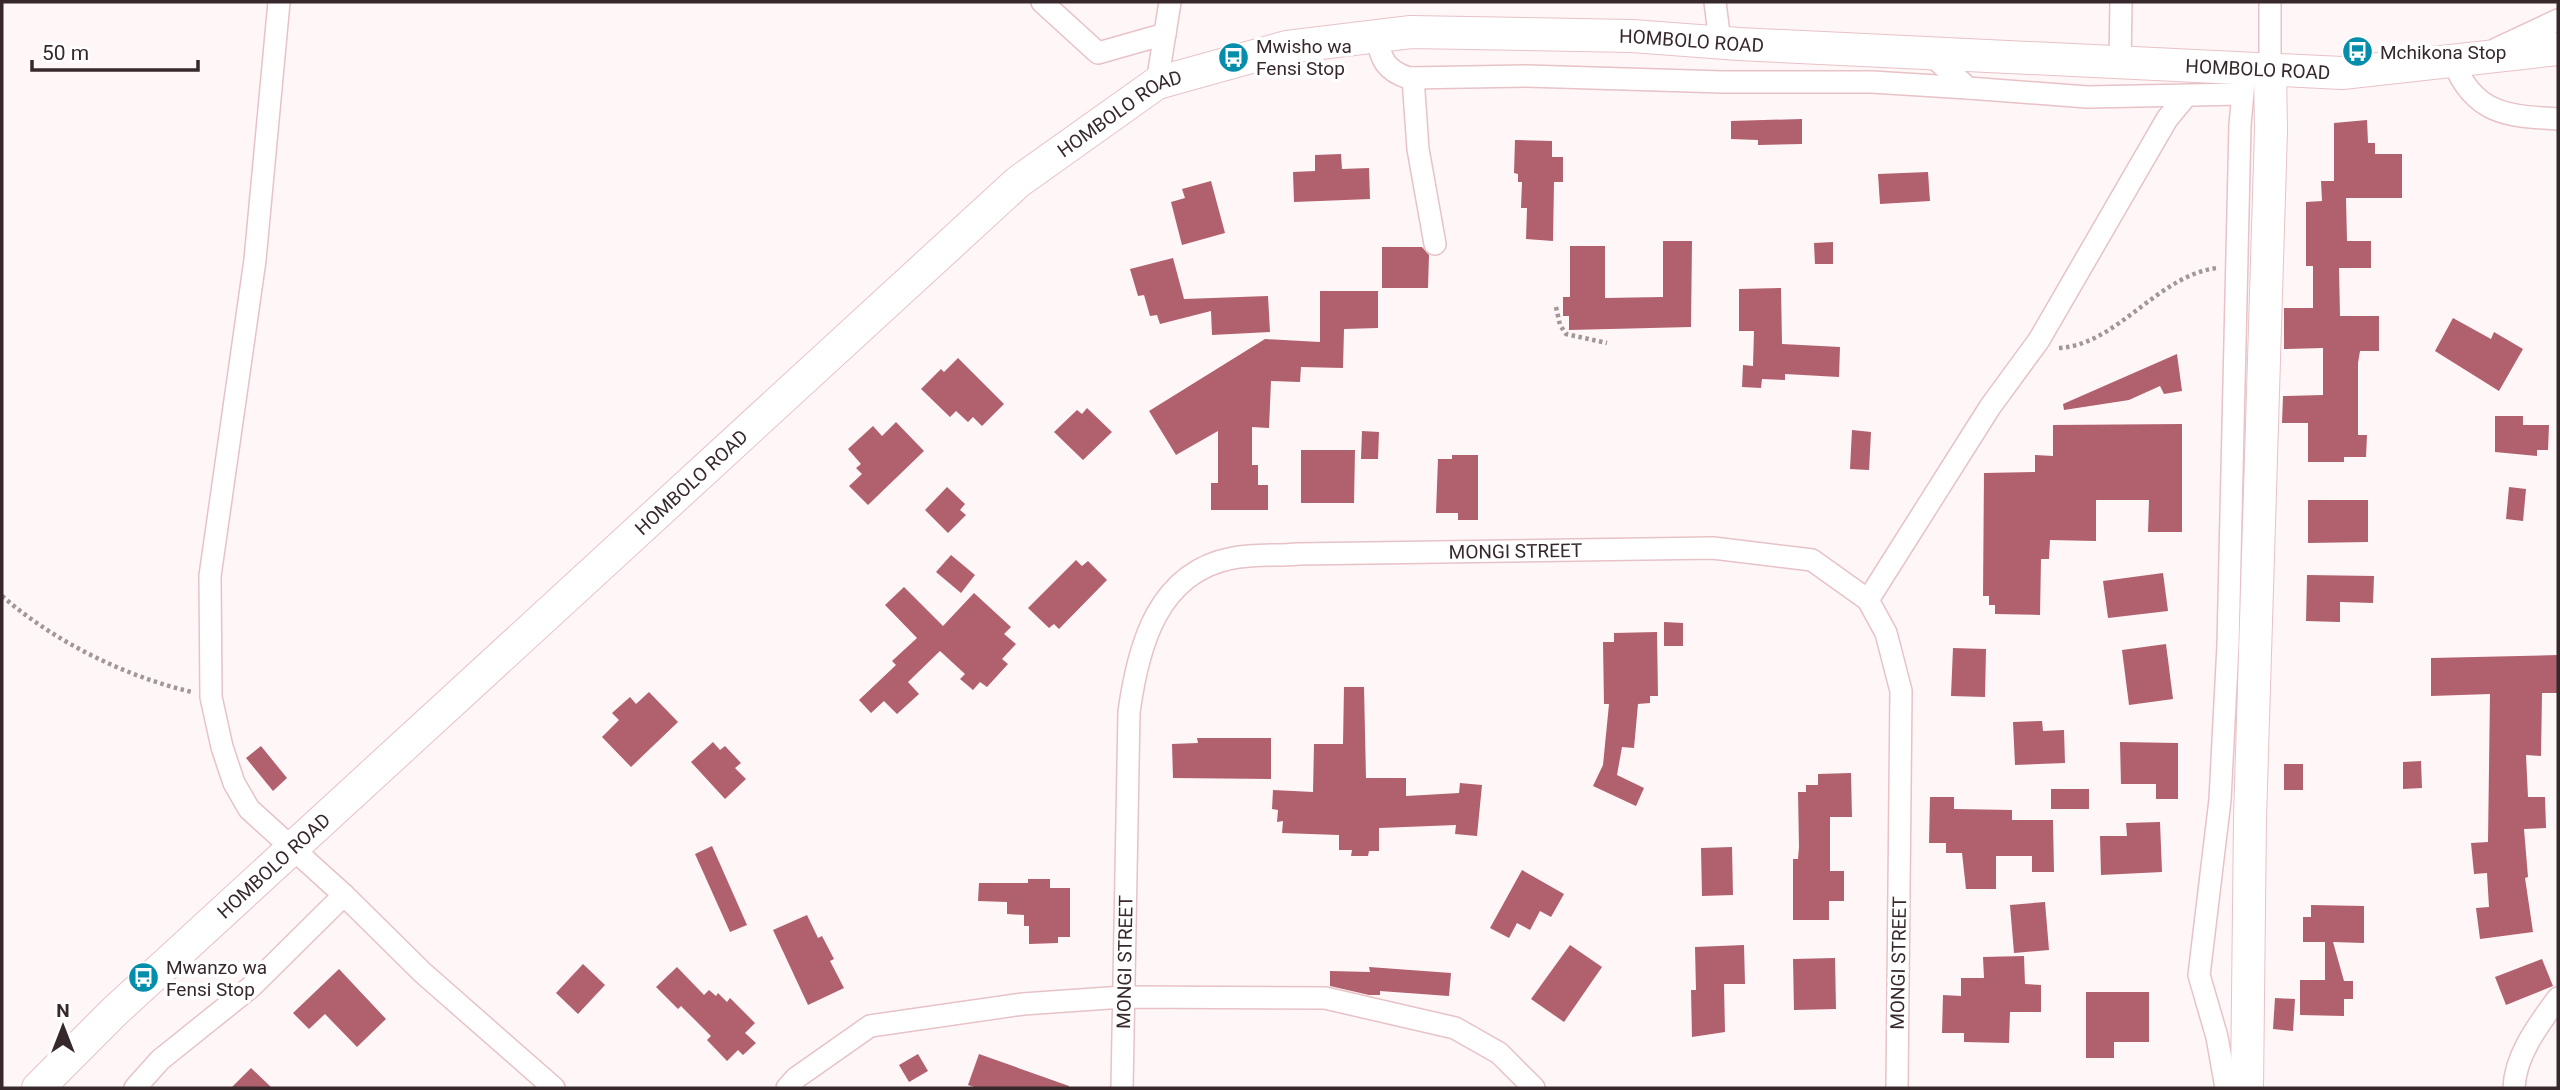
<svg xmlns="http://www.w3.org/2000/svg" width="2560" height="1090" viewBox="0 0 2560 1090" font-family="Roboto,sans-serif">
<rect width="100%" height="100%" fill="#fef6f7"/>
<g fill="#b1606d">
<polygon points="1802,119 1802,144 1758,145 1758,140 1731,139 1731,121"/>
<polygon points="2367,120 2368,143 2375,143 2375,154 2402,154 2402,198 2346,198 2347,241 2371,241 2371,268 2339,268 2340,316 2379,316 2379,351 2360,351 2358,363 2358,435 2367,435 2366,457 2344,457 2344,462 2308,462 2308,423 2282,423 2283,396 2323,395 2323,348 2284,349 2284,308 2313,308 2313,266 2306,266 2306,202 2322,201 2321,181 2334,181 2334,123"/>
<polygon points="1515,140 1552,141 1552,157 1563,157 1563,182 1554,182 1553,241 1526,239 1527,208 1521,208 1522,182 1518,182 1518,174 1514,173"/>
<polygon points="1341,154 1342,169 1369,168 1370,199 1294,202 1293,172 1315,171 1315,155"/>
<polygon points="1928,172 1930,201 1880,204 1878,174"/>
<polygon points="1211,181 1225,233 1182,245 1171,202 1185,198 1182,189"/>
<polygon points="1663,241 1692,241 1691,327 1569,330 1569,316 1563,316 1563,297 1570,297 1570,246 1605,246 1605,298 1663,297"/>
<polygon points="1833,242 1833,264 1815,264 1814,243"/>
<polygon points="1382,247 1422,247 1429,255 1428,288 1382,288"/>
<polygon points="1173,258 1184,299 1268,296 1270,332 1212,335 1211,311 1160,324 1157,315 1150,316 1144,295 1138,296 1130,269"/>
<polygon points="1781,288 1782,344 1840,347 1839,377 1785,374 1785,380 1762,379 1761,388 1742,387 1743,365 1753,366 1754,331 1739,331 1739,289"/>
<polygon points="1320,291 1378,291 1378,328 1344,329 1343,368 1301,367 1300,382 1271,381 1269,428 1252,427 1252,465 1258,465 1258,485 1268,485 1268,510 1211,510 1211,483 1218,483 1218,431 1176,455 1149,411 1265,339 1320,342"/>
<polygon points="2453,318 2491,339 2494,332 2523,349 2499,391 2435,351"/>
<polygon points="2177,354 2182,391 2164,394 2160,386 2129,400 2064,410 2063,404"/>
<polygon points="958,358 1004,404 982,426 973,417 968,422 956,411 950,417 921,389 941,369 944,372"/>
<polygon points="1087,408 1112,432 1083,460 1054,432 1077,410 1082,414"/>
<polygon points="2495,416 2523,416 2523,425 2549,425 2548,450 2537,450 2537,456 2495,452"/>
<polygon points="896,422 924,451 868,505 849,486 862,474 856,468 861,464 848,449 873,426 882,436"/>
<polygon points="2182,424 2182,532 2148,532 2149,500 2096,500 2096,541 2050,540 2049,559 2041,559 2040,615 1995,614 1995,605 1989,605 1989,596 1983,596 1984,473 2035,472 2035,455 2053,456 2053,425"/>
<polygon points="1852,430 1871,432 1869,470 1850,469"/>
<polygon points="1362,431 1379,432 1378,459 1361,459"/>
<polygon points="1301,450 1355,450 1354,503 1301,503"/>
<polygon points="1452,455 1478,455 1478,520 1458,520 1458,513 1436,513 1438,459 1452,459"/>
<polygon points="947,487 965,504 960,510 966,515 948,533 925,510"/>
<polygon points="2509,487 2526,489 2523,521 2506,519"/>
<polygon points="2308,500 2368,500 2368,542 2308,543"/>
<polygon points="951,555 975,575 961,593 936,572"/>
<polygon points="1076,560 1082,566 1088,561 1107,580 1059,629 1054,624 1049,628 1028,608"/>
<polygon points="2163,573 2168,611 2108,618 2103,581"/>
<polygon points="2307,575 2374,576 2373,603 2340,602 2340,622 2306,621"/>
<polygon points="904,587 943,626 974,593 1011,627 1004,634 1016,644 1002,659 1008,664 987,687 980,682 973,690 960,679 965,674 940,651 908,682 919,694 897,714 884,701 871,713 859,700 896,665 892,661 917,638 885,605"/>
<polygon points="1664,622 1683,623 1683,646 1664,646"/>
<polygon points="1657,632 1658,696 1650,696 1650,703 1638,704 1634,748 1622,747 1617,775 1644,788 1636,806 1593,786 1603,765 1609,704 1604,704 1603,642 1614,642 1614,633"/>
<polygon points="2166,644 2173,699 2129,705 2122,650"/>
<polygon points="1953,648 1986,649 1985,697 1951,696"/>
<polygon points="2558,655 2558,693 2542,693 2541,756 2526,755 2528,797 2545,797 2546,828 2524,829 2528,877 2525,878 2533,932 2480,939 2476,908 2489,907 2487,873 2474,874 2471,843 2488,842 2490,694 2431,696 2431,658"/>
<polygon points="1344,687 1364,687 1366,778 1406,778 1406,796 1459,793 1460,783 1482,785 1477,836 1455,834 1456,825 1379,828 1379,851 1369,851 1368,856 1351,856 1352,850 1339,850 1339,835 1282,833 1283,821 1277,822 1278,810 1272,809 1273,790 1313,792 1314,744 1343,744"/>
<polygon points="649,692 678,722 631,767 602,737 619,720 612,713 630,697 636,704"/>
<polygon points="2042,721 2043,731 2064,730 2065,763 2015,765 2013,722"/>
<polygon points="1197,738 1271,738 1271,779 1173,778 1172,744 1198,743"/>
<polygon points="713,742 720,750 725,746 741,763 735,768 746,779 725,799 691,762"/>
<polygon points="2120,742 2178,743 2178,799 2156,799 2156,784 2121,784"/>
<polygon points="261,746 287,778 273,791 246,758"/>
<polygon points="2421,761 2422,788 2403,789 2403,762"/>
<rect x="2284" y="764" width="19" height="26"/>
<polygon points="1851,773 1852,817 1830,817 1830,871 1844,871 1844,901 1829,901 1829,920 1793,920 1793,859 1798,859 1799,847 1798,792 1806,792 1806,785 1818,785 1818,774"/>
<rect x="2051" y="789" width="38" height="20"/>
<polygon points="1930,797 1954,797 1954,809 2012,810 2012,820 2053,820 2054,872 2032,872 2032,856 1996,856 1996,889 1966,889 1962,853 1946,853 1946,843 1929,843"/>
<polygon points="2160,822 2162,872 2101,875 2100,836 2127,836 2126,823"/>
<polygon points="712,846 747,925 730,932 695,854"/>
<polygon points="1732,847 1733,895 1702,896 1701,848"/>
<polygon points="1522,870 1564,894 1551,917 1540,911 1530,930 1517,923 1509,938 1490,928"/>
<polygon points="1028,879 1050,879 1050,888 1070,888 1070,937 1058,937 1058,943 1029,944 1029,926 1024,926 1024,915 1007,914 1007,902 978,901 979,883 1028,883"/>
<polygon points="2045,902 2049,950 2014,953 2010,905"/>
<polygon points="2311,905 2364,906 2364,943 2333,942 2344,981 2353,981 2353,999 2344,999 2344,1016 2300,1015 2300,980 2325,980 2325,942 2303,942 2303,917 2311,917"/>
<polygon points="807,915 818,938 822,936 834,959 830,961 844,988 808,1005 773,930"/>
<polygon points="1570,945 1602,967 1564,1022 1531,999"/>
<polygon points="1744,945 1745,984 1724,984 1725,1032 1692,1037 1691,990 1696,990 1695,947"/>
<polygon points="2024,956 2025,984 2041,985 2041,1012 2010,1012 2009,1043 1964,1042 1964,1033 1942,1033 1943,995 1961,996 1961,978 1984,978 1983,957"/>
<polygon points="1835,958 1836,1009 1794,1010 1793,959"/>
<polygon points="2542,959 2553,986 2506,1005 2495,977"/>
<polygon points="583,964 605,985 578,1014 556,993"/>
<polygon points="677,967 704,995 709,990 716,996 718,993 727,1002 730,998 755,1023 745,1033 756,1043 743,1055 738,1050 727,1061 707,1040 711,1036 681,1006 678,1009 656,987"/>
<polygon points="1369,967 1451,973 1449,996 1380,991 1380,995 1369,995 1330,986 1330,971 1370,972"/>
<polygon points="339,969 386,1019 357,1047 325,1014 309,1029 293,1013"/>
<polygon points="2086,992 2149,992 2149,1042 2114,1042 2114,1058 2086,1058"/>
<polygon points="2275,998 2295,999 2293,1031 2273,1029"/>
<polygon points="918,1054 928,1071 909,1082 899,1065"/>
<polygon points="979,1054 1069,1086 1069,1088 977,1088 968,1085"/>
<polygon points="251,1068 272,1088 231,1088"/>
</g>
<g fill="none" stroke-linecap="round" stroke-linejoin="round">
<defs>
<g id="street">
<polyline points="279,2 255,260 210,576 211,697 222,747 234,783 249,809 344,895 423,973 554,1088"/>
<polyline points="1042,2 1098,53 1165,34"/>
<polyline points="1715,2 1720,42"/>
<polyline points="2270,2 2270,71"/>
<path d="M1377 36C1380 59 1386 71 1409 78L1527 76 1723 82H1872L1968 88"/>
<polyline points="2496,49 2558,20"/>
<polyline points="1930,54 1968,88 2087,97 2242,94"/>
<path d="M2453 61C2474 115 2508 116 2558 119"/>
<polyline points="2120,63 2121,2"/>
<polyline points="1413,78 1418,149 1435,244"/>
<polyline points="1157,83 1170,2"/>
<polyline points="1868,600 1990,407 2039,340 2167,119 2186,96"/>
<polyline points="135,1088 160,1060 251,987 344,895"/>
<polyline points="787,1088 796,1078 870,1026 1023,1004 1123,997 1325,998 1455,1028 1499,1053 1534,1088"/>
<path id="s1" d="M1122 1088 1129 712C1138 647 1157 572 1233 558 1254 554 1277 556 1298 554L1713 548 1812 560 1868 600 1886 633 1901 691 1897 1088"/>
<polyline points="2226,1088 2217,1037 2199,975 2220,800 2228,645 2240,125 2245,70"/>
<path d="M2514 1088C2515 1055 2539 1024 2558 998"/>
</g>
<g id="secondary">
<path id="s2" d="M38 1088 115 1011 1018 182 1157 83 1287 47 1411 32 1632 36 1739 44 2342 73 2558 49"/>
<polyline points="2247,1088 2250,818 2271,130 2270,71"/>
</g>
</defs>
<use href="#street" stroke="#e7c2c7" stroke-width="24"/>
<use href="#secondary" stroke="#e7c2c7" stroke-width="34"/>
<g stroke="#a19698" stroke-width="4.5" stroke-dasharray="3.5 3.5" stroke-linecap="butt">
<polyline points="1556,307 1560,325 1566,334 1607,343"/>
<path d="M2059 348C2117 345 2158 275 2217 268"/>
<path d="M2 596C55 642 124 676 192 692"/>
</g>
<use href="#street" stroke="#fff" stroke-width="21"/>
<use href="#secondary" stroke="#fff" stroke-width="32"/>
</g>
<defs>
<symbol id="bus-disc" viewBox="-11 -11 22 22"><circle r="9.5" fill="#058eac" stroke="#fff"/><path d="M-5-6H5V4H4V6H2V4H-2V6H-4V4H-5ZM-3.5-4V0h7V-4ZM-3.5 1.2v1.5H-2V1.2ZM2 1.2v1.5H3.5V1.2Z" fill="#fff"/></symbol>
</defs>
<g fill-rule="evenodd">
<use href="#bus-disc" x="2340" y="34" width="35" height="35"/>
<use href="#bus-disc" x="1216" y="40" width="35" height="35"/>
<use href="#bus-disc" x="126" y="960" width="35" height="35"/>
</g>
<g text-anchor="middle" stroke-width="7" stroke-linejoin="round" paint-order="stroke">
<g font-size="19" fill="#37292b" stroke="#fff">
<text dy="7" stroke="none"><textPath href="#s2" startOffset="2046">HOMBOLO ROAD</textPath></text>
<text dy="7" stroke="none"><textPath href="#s2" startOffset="2613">HOMBOLO ROAD</textPath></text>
<text dy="7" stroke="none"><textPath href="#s2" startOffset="1458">HOMBOLO ROAD</textPath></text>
<text dy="7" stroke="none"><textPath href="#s2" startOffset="891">HOMBOLO ROAD</textPath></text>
<text dy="7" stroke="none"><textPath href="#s1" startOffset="859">MONGI STREET</textPath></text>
<text dy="7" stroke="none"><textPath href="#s2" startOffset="324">HOMBOLO ROAD</textPath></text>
<text dy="7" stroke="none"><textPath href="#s1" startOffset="126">MONGI STREET</textPath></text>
<text transform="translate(1898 963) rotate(-89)" y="7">MONGI STREET</text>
</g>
<g font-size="19" fill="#37292b" stroke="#fff" text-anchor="start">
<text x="1256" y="53">Mwisho wa<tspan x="1256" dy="22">Fensi Stop</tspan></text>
<text x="2380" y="59">Mchikona Stop</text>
<text x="166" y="974">Mwanzo wa<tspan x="166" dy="22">Fensi Stop</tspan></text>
</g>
</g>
<rect width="2560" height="1090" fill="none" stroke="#37292b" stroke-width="7"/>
<g transform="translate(63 1027)" stroke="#ffffff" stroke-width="5" paint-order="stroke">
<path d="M0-5L12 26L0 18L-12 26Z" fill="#37292b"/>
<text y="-10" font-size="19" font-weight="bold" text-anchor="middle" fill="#37292b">N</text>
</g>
<path d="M32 60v10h166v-10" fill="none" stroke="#37292b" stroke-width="3.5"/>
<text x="42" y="60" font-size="21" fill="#37292b" stroke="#ffffff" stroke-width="5" paint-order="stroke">50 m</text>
</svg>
